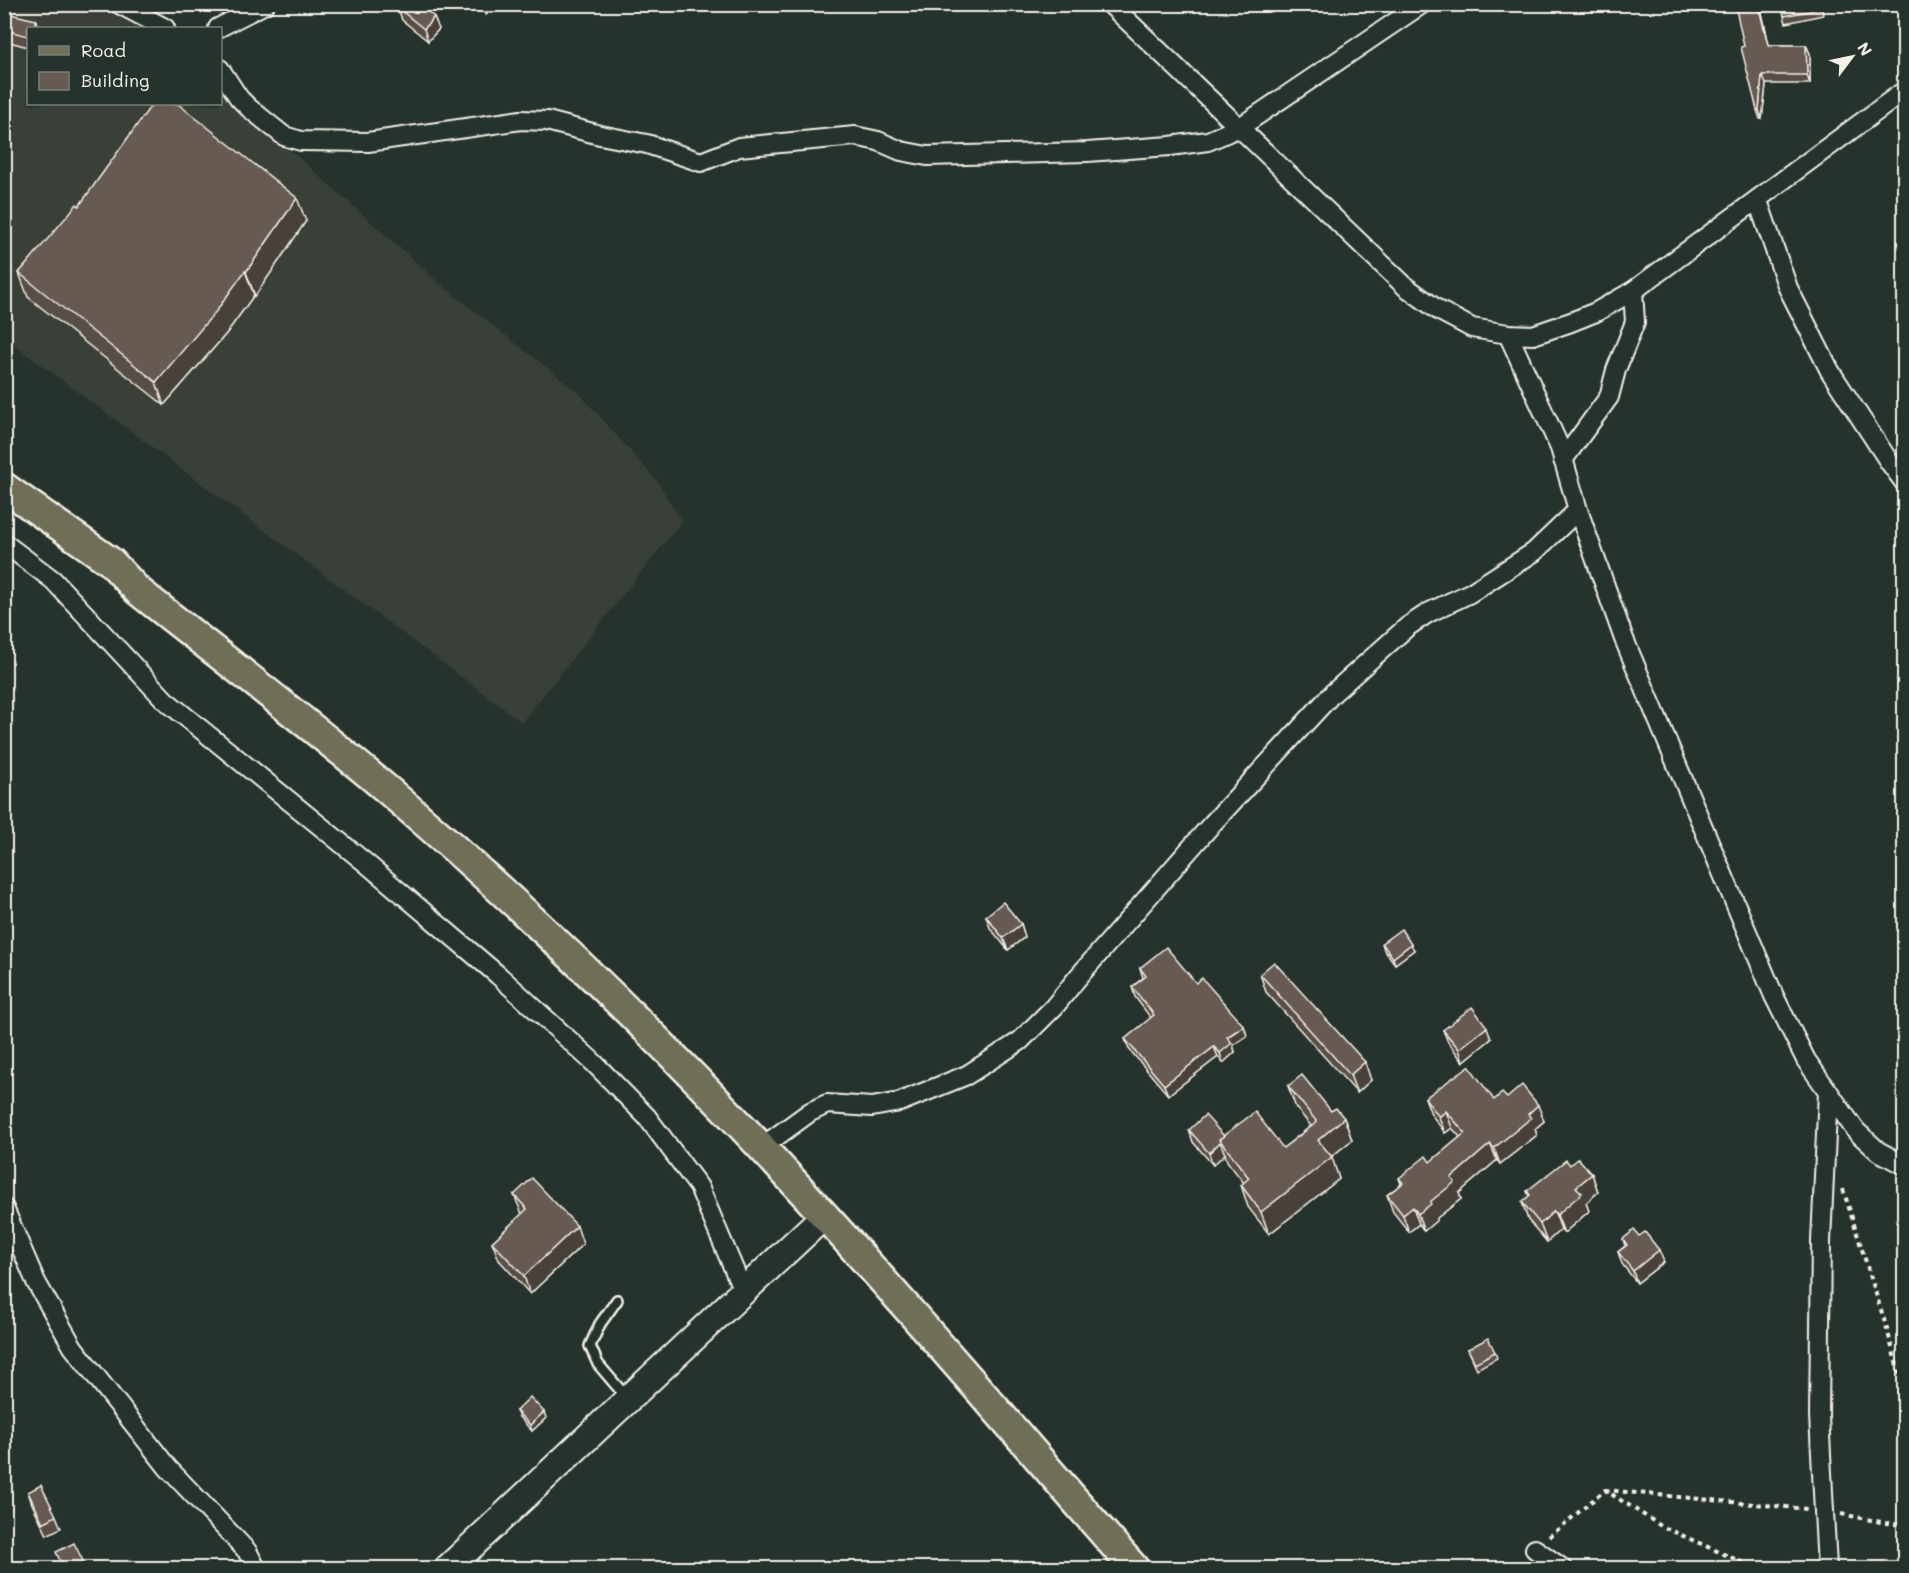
<svg xmlns="http://www.w3.org/2000/svg" width="1909" height="1573" viewBox="0 0 1909 1573" font-family="Mali,sans-serif">
<rect width="100%" height="100%" fill="#26332d"/>
<filter id="ink" filterUnits="userSpaceOnUse"><feTurbulence type="fractalNoise" baseFrequency=".0167" numOctaves="2"/><feDisplacementMap in="SourceGraphic" scale="12" xChannelSelector="R" yChannelSelector="G"/><feConvolveMatrix kernelMatrix="1 2 1 2 8 2 1 2 1" color-interpolation-filters="sRGB"/></filter>
<g filter="url(#ink)">
<polygon fill="#393f38" points="4,5 127,5 154,28 28,28 28,104 220,104 221,88 445,288 577,391 657,481 682,521 522,722 5,338"/>
<g fill="none" stroke-linecap="round" stroke-linejoin="round">
<defs>
<polyline id="lane" points="617,1300 600,1324 590,1346 598,1364 627,1398"/>
<g id="street">
<polyline points="119,4 165,28"/>
<polyline points="1110,4 1406,287 1438,310 1472,328 1508,334 1533,335 1571,322 1596,312 1633,291 1904,91"/>
<polyline points="218,28 265,4"/>
<polyline points="220,69 239,98 249,108 284,136 301,141 368,142 521,120 547,121 600,135 647,144 701,162 739,147 855,136 878,141 901,151 927,156 1087,152 1170,146 1208,141 1240,127 1422,4"/>
<polyline points="1758,201 1788,288 1830,371 1890,463 1904,482"/>
<polyline points="1508,334 1560,448 1578,510 1624,639 1774,996 1806,1060 1856,1131 1878,1151 1904,1165"/>
<polyline points="1563,460 1609,397 1616,370 1635,322 1633,291"/>
<polyline points="4,543 53,580 165,700 367,864 498,975 593,1062 647,1117 699,1187 744,1293"/>
<polyline points="762,1147 810,1112 827,1104 872,1107 900,1102 967,1075 1020,1041 1054,1007 1079,976 1211,825 1333,693 1407,627 1428,613 1470,593 1534,552 1578,510"/>
<polyline points="4,1208 36,1282 73,1347 168,1468 247,1551 256,1568"/>
<polyline points="1535,1549 1562,1568"/>
<polyline points="1827,1568 1819,1416 1821,1241 1828,1091"/>
</g>
<polyline id="secondary" points="448,1568 825,1215"/>
<path id="primary" d="M4 487 111 562 137 590C221 657 308 722 390 792 489 877 586 968 678 1061 838 1222 984 1397 1134 1568"/>
</defs>
<use href="#lane" stroke="#f4f1e8" stroke-width="14"/>
<use href="#street" stroke="#f4f1e8" stroke-width="22"/>
<use href="#secondary" stroke="#f4f1e8" stroke-width="30"/>
<use href="#primary" stroke="#f4f1e8" stroke-width="33"/>
<g stroke="#f4f1e8" stroke-width="4" stroke-dasharray="4.5 4.5" stroke-linecap="butt">
<polyline points="1843,1189 1887,1329 1904,1392"/>
<polyline points="1605,1490 1807,1509"/>
<polyline points="1841,1514 1886,1523 1904,1525"/>
<polyline points="1549,1537 1605,1490 1661,1526 1755,1568"/>
</g>
<use href="#lane" stroke="#26332d" stroke-width="9"/>
<use href="#street" stroke="#26332d" stroke-width="18"/>
<use href="#secondary" stroke="#26332d" stroke-width="26"/>
<use href="#primary" stroke="#716e59" stroke-width="28"/>
</g>
<g fill="#584d47" stroke="#f4f1e8" stroke-width="1.5">
<polygon points="476,4 496,4 486,15"/>
<polygon points="1758,4 1762,13 1769,45 1806,45 1810,54 1810,84 1766,84 1762,119 1760,119 1757,110 1744,46"/>
<polygon points="1821,4 1823,15 1786,23 1784,16"/>
<polygon points="398,8 439,29 428,41 402,20"/>
<polygon points="4,18 36,20 39,28 28,28 28,47 6,41 4,38"/>
<polygon points="79,206 306,221 255,296 254,295 226,334 164,405 28,297 19,273"/>
<polygon points="986,916 1021,924 1025,937 1008,950 990,928"/>
<polygon points="1382,943 1414,950 1395,964 1384,950"/>
<polygon points="1140,968 1196,983 1244,1026 1247,1036 1233,1045 1235,1052 1223,1063 1218,1057 1168,1095 1129,1049 1125,1039 1151,1018 1135,997 1132,987 1143,978"/>
<polygon points="1260,974 1371,1080 1357,1093 1266,992"/>
<polygon points="1443,1030 1491,1039 1463,1062 1448,1042"/>
<polygon points="1288,1086 1344,1118 1352,1140 1331,1157 1339,1179 1269,1234 1248,1207 1241,1185 1244,1183 1227,1161 1225,1154 1213,1165 1193,1142 1189,1130 1224,1136 1283,1148 1311,1126 1296,1108"/>
<polygon points="1425,1098 1494,1100 1507,1098 1544,1121 1535,1129 1537,1135 1500,1164 1497,1160 1459,1193 1461,1199 1437,1218 1437,1220 1424,1231 1419,1224 1409,1232 1393,1212 1387,1195 1401,1184 1399,1178 1430,1162 1460,1137 1452,1128 1445,1133 1431,1114"/>
<polygon points="1570,1165 1592,1174 1598,1192 1586,1203 1589,1211 1564,1233 1561,1229 1547,1242 1528,1220 1522,1202 1529,1196 1527,1191"/>
<polygon points="514,1195 583,1244 530,1294 499,1260 492,1242 522,1214"/>
<polygon points="1639,1236 1664,1262 1637,1283 1622,1264 1618,1252 1625,1246 1623,1239"/>
<polygon points="1468,1349 1495,1352 1497,1358 1477,1369"/>
<polygon points="516,1411 546,1418 532,1431 519,1417"/>
<polygon points="28,1492 56,1516 61,1528 47,1535 32,1504"/>
</g>
<g fill="#473f3a" stroke="#f4f1e8" stroke-width="1.5">
<polygon points="482,4 496,4 486,15"/>
<polygon points="1758,4 1762,13 1771,54 1768,45"/>
<polygon points="434,17 439,29 428,41 424,29"/>
<polygon points="36,20 39,28 33,28"/>
<polygon points="1806,45 1810,54 1810,84 1807,75"/>
<polygon points="1762,75 1766,84 1762,119 1759,110"/>
<polygon points="297,198 306,221 255,296 246,272"/>
<polygon points="245,271 254,295 226,334 164,405 156,382"/>
<polygon points="1021,924 1025,937 1008,950 1003,938"/>
<polygon points="1411,944 1414,950 1395,964 1393,958"/>
<polygon points="1244,1026 1247,1036 1233,1045 1235,1052 1223,1063 1220,1053 1227,1037"/>
<polygon points="1487,1027 1491,1039 1463,1062 1459,1049"/>
<polygon points="1214,1047 1218,1057 1168,1095 1164,1085"/>
<polygon points="1365,1062 1371,1080 1357,1093 1350,1075"/>
<polygon points="1538,1105 1544,1121 1535,1129 1537,1135 1500,1164 1494,1148 1528,1114"/>
<polygon points="1446,1111 1452,1128 1445,1133 1439,1117"/>
<polygon points="1344,1118 1352,1140 1327,1160 1332,1157 1339,1179 1269,1234 1261,1212 1318,1140"/>
<polygon points="1220,1142 1225,1154 1213,1165 1209,1153"/>
<polygon points="1490,1144 1497,1160 1459,1193 1461,1199 1437,1218 1437,1220 1424,1231 1418,1214 1451,1178"/>
<polygon points="1592,1174 1598,1192 1586,1203 1589,1211 1564,1233 1557,1215 1576,1187"/>
<polygon points="1413,1207 1419,1224 1409,1232 1403,1215"/>
<polygon points="1554,1211 1561,1229 1547,1242 1540,1224"/>
<polygon points="577,1226 583,1244 530,1294 524,1276"/>
<polygon points="1659,1250 1664,1262 1637,1283 1633,1271"/>
<polygon points="544,1412 546,1418 532,1431 530,1425"/>
</g>
<g fill="#665a53" stroke="#f4f1e8" stroke-width="1.5">
<polygon points="400,4 420,4 434,17 424,29 398,8"/>
<polygon points="1758,4 1768,45 1806,45 1807,75 1762,75 1759,110 1757,110 1741,47 1744,46 1736,9"/>
<polygon points="1781,4 1820,4 1821,9 1784,16"/>
<polygon points="6,13 36,20 33,28 28,28 28,36 4,30 4,18"/>
<polygon points="152,104 178,104 297,198 246,272 245,271 217,310 156,382 19,273 77,204 79,206"/>
<polygon points="1003,902 1021,924 1003,938 986,916"/>
<polygon points="1401,929 1411,944 1393,958 1382,943"/>
<polygon points="1166,947 1196,983 1202,978 1244,1026 1227,1037 1232,1043 1220,1053 1214,1047 1164,1085 1125,1039 1154,1015 1132,987 1146,976 1140,968"/>
<polygon points="1274,962 1365,1062 1350,1075 1260,974"/>
<polygon points="1472,1007 1487,1027 1459,1049 1443,1030"/>
<polygon points="1469,1066 1494,1100 1502,1093 1507,1098 1522,1085 1538,1105 1528,1114 1531,1118 1494,1148 1490,1144 1451,1178 1455,1182 1430,1202 1431,1204 1418,1214 1413,1207 1403,1215 1387,1195 1403,1183 1399,1178 1426,1156 1430,1162 1465,1133 1446,1111 1439,1117 1425,1098"/>
<polygon points="1302,1075 1331,1111 1336,1108 1344,1118 1318,1140 1332,1157 1261,1212 1241,1185 1249,1178 1219,1139 1255,1112 1283,1148 1317,1122 1288,1086"/>
<polygon points="1205,1115 1224,1136 1219,1139 1220,1142 1209,1153 1189,1130"/>
<polygon points="1578,1158 1592,1174 1576,1187 1582,1193 1557,1215 1554,1211 1540,1224 1522,1202 1530,1195 1527,1191 1566,1160 1570,1165"/>
<polygon points="532,1178 577,1226 524,1276 492,1242 527,1209 514,1195"/>
<polygon points="1634,1230 1639,1236 1645,1232 1659,1250 1633,1271 1618,1252 1627,1245 1623,1239"/>
<polygon points="1488,1338 1495,1352 1475,1363 1468,1349"/>
<polygon points="530,1397 544,1412 530,1425 516,1411"/>
<polygon points="41,1485 56,1516 43,1523 28,1492"/>
<polygon points="74,1543 87,1569 64,1569 56,1552"/>
</g>
</g>
<rect width="1909" height="1573" fill="none" stroke="#26332d" stroke-width="24"/>
<rect x="12" y="12" width="1885" height="1549" fill="none" stroke="#f4f1e8" stroke-width="2" filter="url(#ink)"/>
<rect x="27" y="27" width="195" height="78" fill="#26332d" stroke="#787f78" stroke-width="1.5"/>
<rect x="39" y="46" width="30" height="9" fill="#716e59" stroke="#787f78" stroke-width="1.5"/>
<text x="81" y="57" font-size="18" fill="#f4f1e8">Road</text>
<rect x="39" y="72" width="30" height="18" fill="#665a53" stroke="#787f78" stroke-width="1.5"/>
<text x="81" y="87" font-size="18" fill="#f4f1e8">Building</text>
<g transform="translate(1852 57) rotate(58)" stroke="#26332d" stroke-width="4.5" paint-order="stroke">
<path d="M0-4.5L10 22L0 15L-10 22Z" fill="#f4f1e8"/>
<text y="-9" font-size="16" font-weight="bold" text-anchor="middle" fill="#f4f1e8">N</text>
</g>
</svg>
